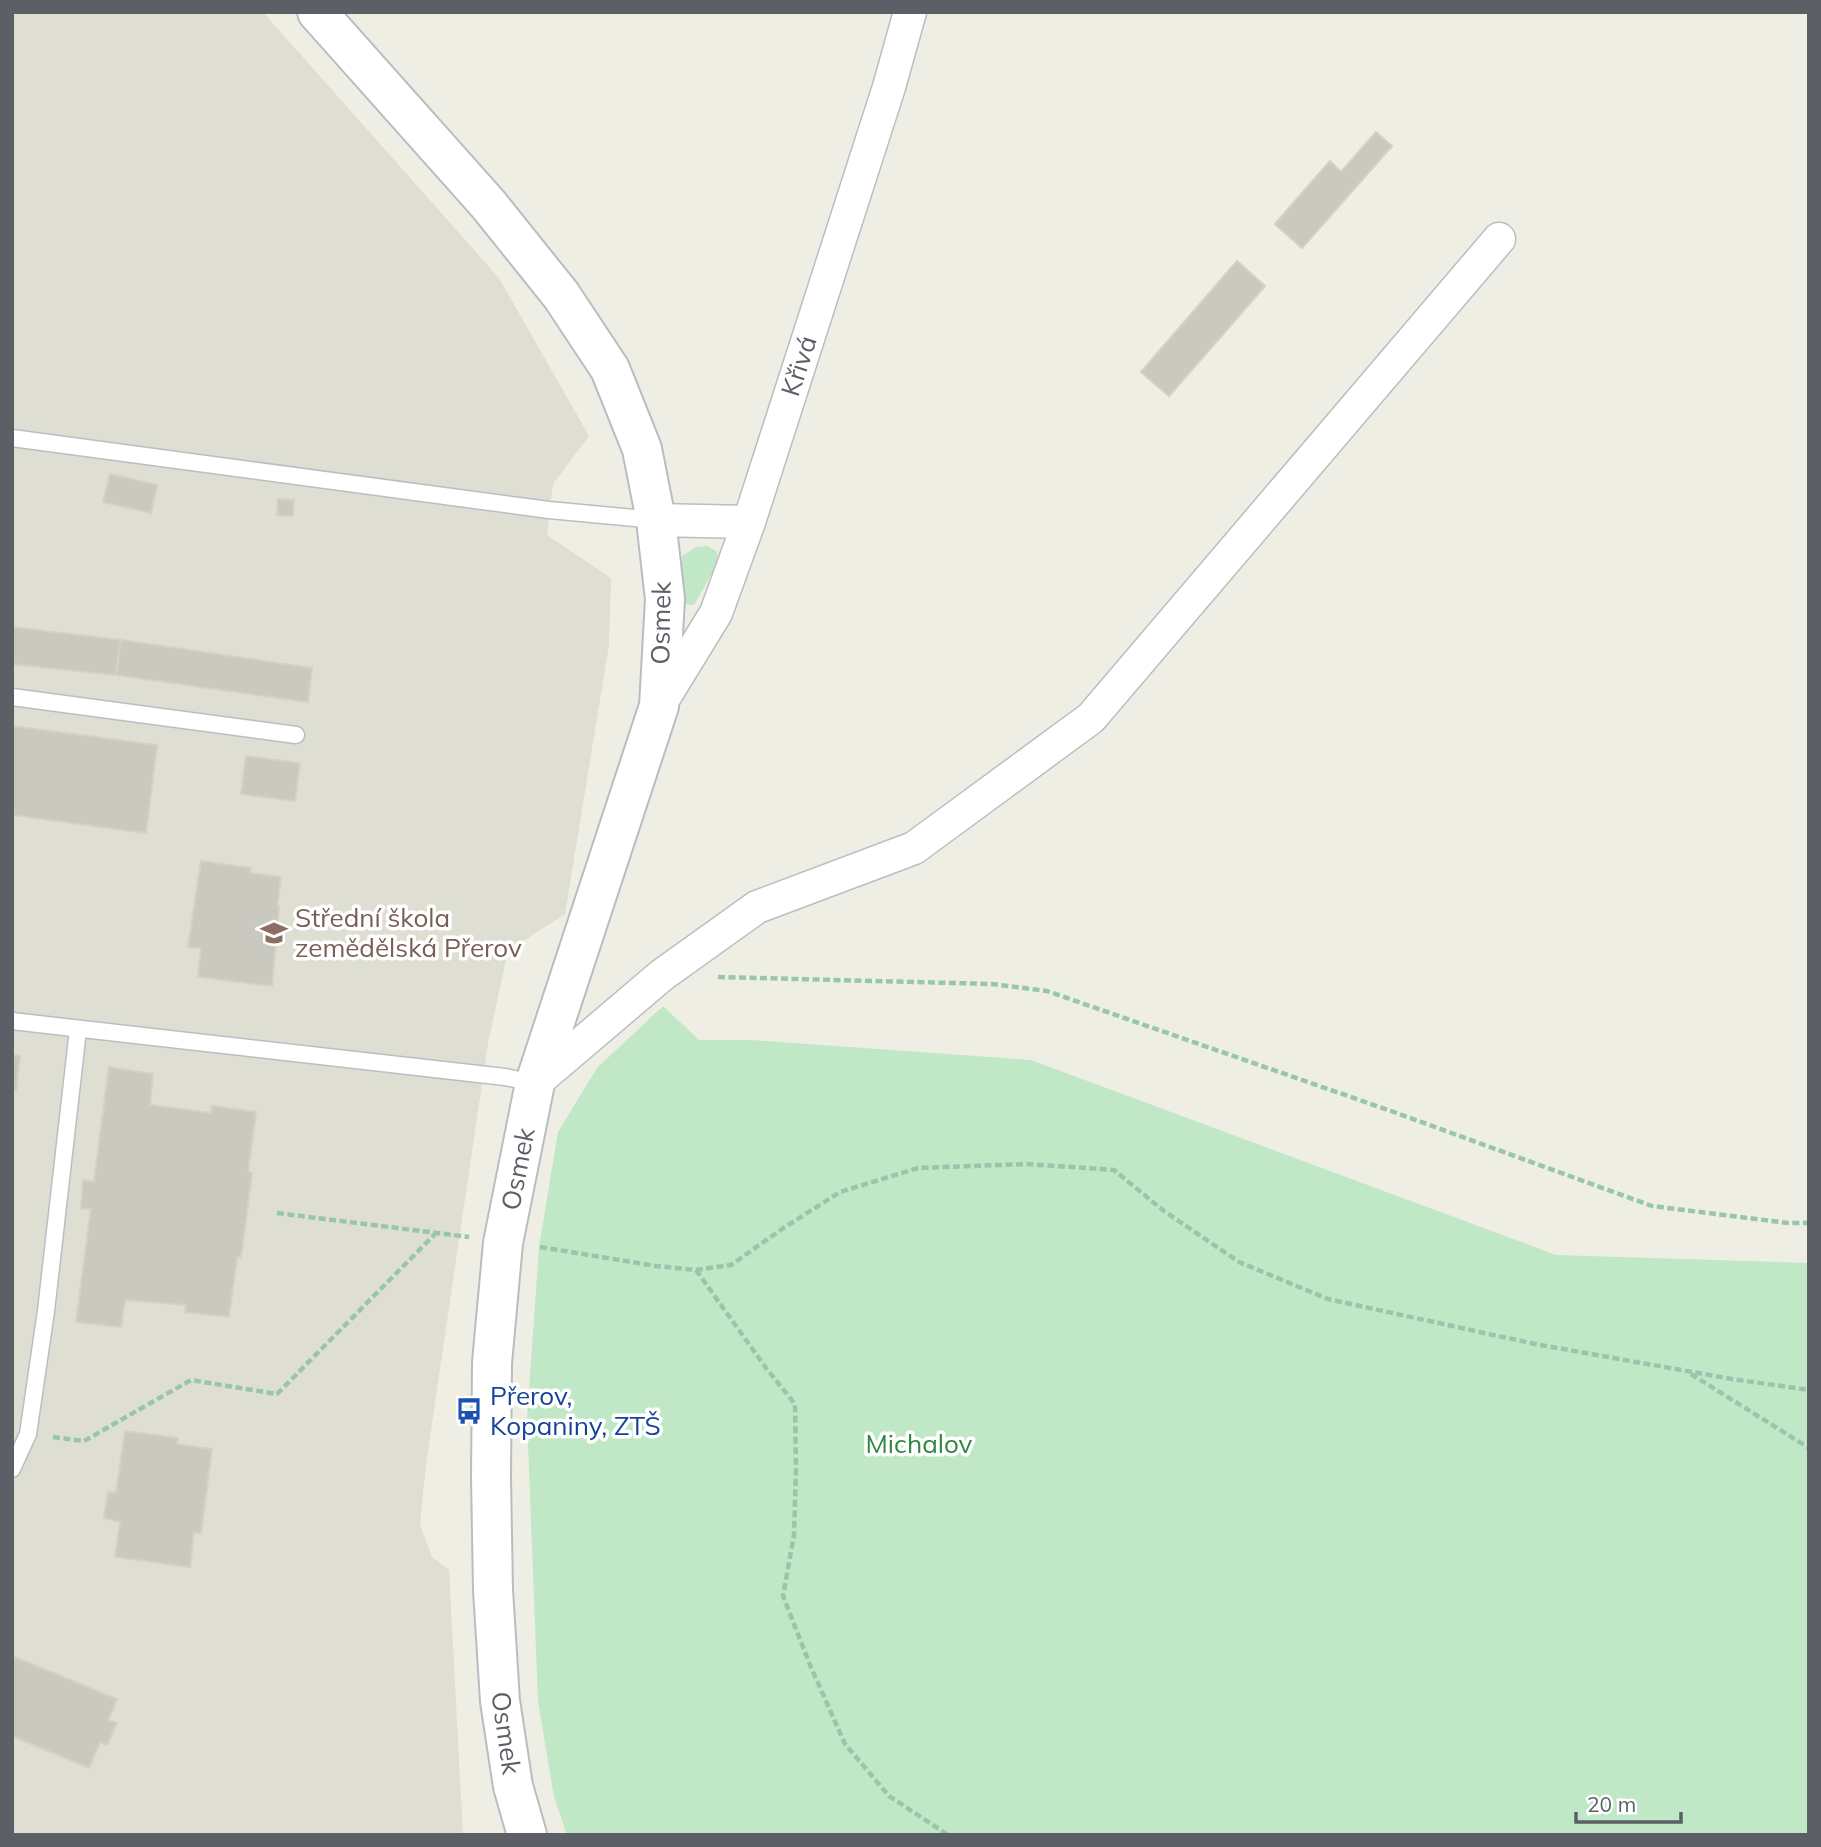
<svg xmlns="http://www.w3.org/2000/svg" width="1821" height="1847" viewBox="0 0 1821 1847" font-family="Mulish,sans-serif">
<rect width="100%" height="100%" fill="#efeee4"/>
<polygon fill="#dfded2" points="12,12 263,12 499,278 589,436 553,484 547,535 611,578 609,645 565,914 508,951 488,1043 426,1464 420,1525 432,1557 449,1570 463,1835 12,1835"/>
<g fill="#c0e7c6">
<polygon points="707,546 716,551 719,561 694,605 685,604 682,601 682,556 696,547"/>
<polygon points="663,1006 699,1040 751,1040 1031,1060 1556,1255 1809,1263 1809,1835 567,1835 554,1797 538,1701 527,1419 539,1247 558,1132 597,1068"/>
</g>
<g fill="#cac9c0" stroke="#d4d1c2" stroke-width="2">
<polygon points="1376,132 1392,146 1302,248 1275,224 1330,161 1341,172"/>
<polygon points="1237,261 1265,286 1169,396 1141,372"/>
<polygon points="110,474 157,485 151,513 103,502"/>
<polygon points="278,499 294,500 293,516 277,515"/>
<polygon points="12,627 121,640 116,675 12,664"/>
<polygon points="121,640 312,668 308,702 116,675"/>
<polygon points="12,726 157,745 146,833 12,815"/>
<polygon points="246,756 300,763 295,801 241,794"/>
<polygon points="201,861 251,868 250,873 281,877 277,906 279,906 272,986 198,977 201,948 188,947"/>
<polygon points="12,1055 20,1056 16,1090 13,1090 12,1098"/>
<polygon points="109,1067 153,1074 150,1105 211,1113 212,1106 256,1112 248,1172 252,1173 241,1258 237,1257 229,1317 185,1312 186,1305 125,1300 121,1327 76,1322 91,1209 81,1208 83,1180 94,1182"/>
<polygon points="125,1431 178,1438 177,1444 212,1449 201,1533 194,1532 190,1567 115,1557 120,1522 104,1518 108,1492 116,1493"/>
<polygon points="12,1656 117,1699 108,1720 117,1723 107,1745 100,1742 89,1768 12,1736"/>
</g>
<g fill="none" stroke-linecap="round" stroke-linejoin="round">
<defs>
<g id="lane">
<polyline points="12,438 549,510 656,520"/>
<polyline points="12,697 296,735"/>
<polyline points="12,1021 505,1077 535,1083"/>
<polyline points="12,1469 28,1434 46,1311 78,1030"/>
</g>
<g id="street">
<polyline points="656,520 749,522"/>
<polyline points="659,706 716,613 749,522 889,87 910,12"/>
<polyline points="535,1083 662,975 757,907 914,848 1091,718 1499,239"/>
</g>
<polyline id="secondary" points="317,12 488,204 561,295 610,369 642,449 656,520 665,599 659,706 535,1083 503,1243 492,1363 491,1477 493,1590 500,1701 513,1786 527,1835"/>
</defs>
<use href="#lane" stroke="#bcbdc3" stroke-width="19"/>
<use href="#street" stroke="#bcbdc3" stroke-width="35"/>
<use href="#secondary" stroke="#babcc3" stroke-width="42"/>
<g stroke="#98c6ac" stroke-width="4.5" stroke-dasharray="7 3.5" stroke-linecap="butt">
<polyline points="718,977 992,984 1047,991 1391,1111 1652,1206 1788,1223 1809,1223"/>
<polyline points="277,1213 469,1237"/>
<polyline points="540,1247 656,1266 696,1270 731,1265 782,1229 840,1192 918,1168 1027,1164 1114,1170 1164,1211 1239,1262 1328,1299 1535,1344 1732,1379 1809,1390"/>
<polyline points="696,1270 766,1368 795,1404 796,1470 794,1535 783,1596 810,1665 845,1744 889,1796 948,1835"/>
<polyline points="1691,1374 1809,1448"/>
<polyline points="53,1437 84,1441 191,1380 277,1394 435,1234"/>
</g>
<use href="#lane" stroke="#fff" stroke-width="16"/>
<use href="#street" stroke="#fff" stroke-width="32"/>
<use href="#secondary" stroke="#fff" stroke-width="38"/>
</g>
<defs>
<symbol id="school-bare" viewBox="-9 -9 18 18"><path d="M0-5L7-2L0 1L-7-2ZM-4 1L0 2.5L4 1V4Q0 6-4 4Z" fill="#8d6e63" stroke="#fff" stroke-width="2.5" paint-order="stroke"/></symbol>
<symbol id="bus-bare" viewBox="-9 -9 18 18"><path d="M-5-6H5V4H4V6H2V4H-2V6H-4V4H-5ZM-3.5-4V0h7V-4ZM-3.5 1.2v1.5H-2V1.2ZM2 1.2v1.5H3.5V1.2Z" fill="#1a4fb4" stroke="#fff" stroke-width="2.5" paint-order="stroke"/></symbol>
</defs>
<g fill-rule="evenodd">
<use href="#school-bare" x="255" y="914" width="38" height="38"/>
<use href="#bus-bare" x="450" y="1392" width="38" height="38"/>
</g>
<g text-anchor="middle" stroke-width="7" stroke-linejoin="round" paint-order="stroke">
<g font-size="26" fill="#5c5f65" stroke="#fff">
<text transform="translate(799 366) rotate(-72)" y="9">Křivá</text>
<text transform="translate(661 623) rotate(-89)" y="9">Osmek</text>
<text transform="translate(518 1169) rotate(-79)" y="9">Osmek</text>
<text transform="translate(506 1733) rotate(82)" y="9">Osmek</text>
</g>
<g font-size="26" fill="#785e54" stroke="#fff" text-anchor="start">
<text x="295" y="927">Střední škola<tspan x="295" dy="30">zemědělská Přerov</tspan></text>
</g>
<g font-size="26" fill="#164399" stroke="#fff" text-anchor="start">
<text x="490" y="1405">Přerov,<tspan x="490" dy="30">Kopaniny, ZTŠ</tspan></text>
</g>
<g font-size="26" fill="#328642" stroke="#fff">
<text x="919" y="1453">Michalov</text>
</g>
</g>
<rect width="1821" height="1847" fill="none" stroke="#5c5f65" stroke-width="28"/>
<path d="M1576 1812v10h105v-10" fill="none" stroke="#5c5f65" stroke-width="3.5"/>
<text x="1587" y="1812" font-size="21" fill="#5c5f65" stroke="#ffffff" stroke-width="5" paint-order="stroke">20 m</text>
</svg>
